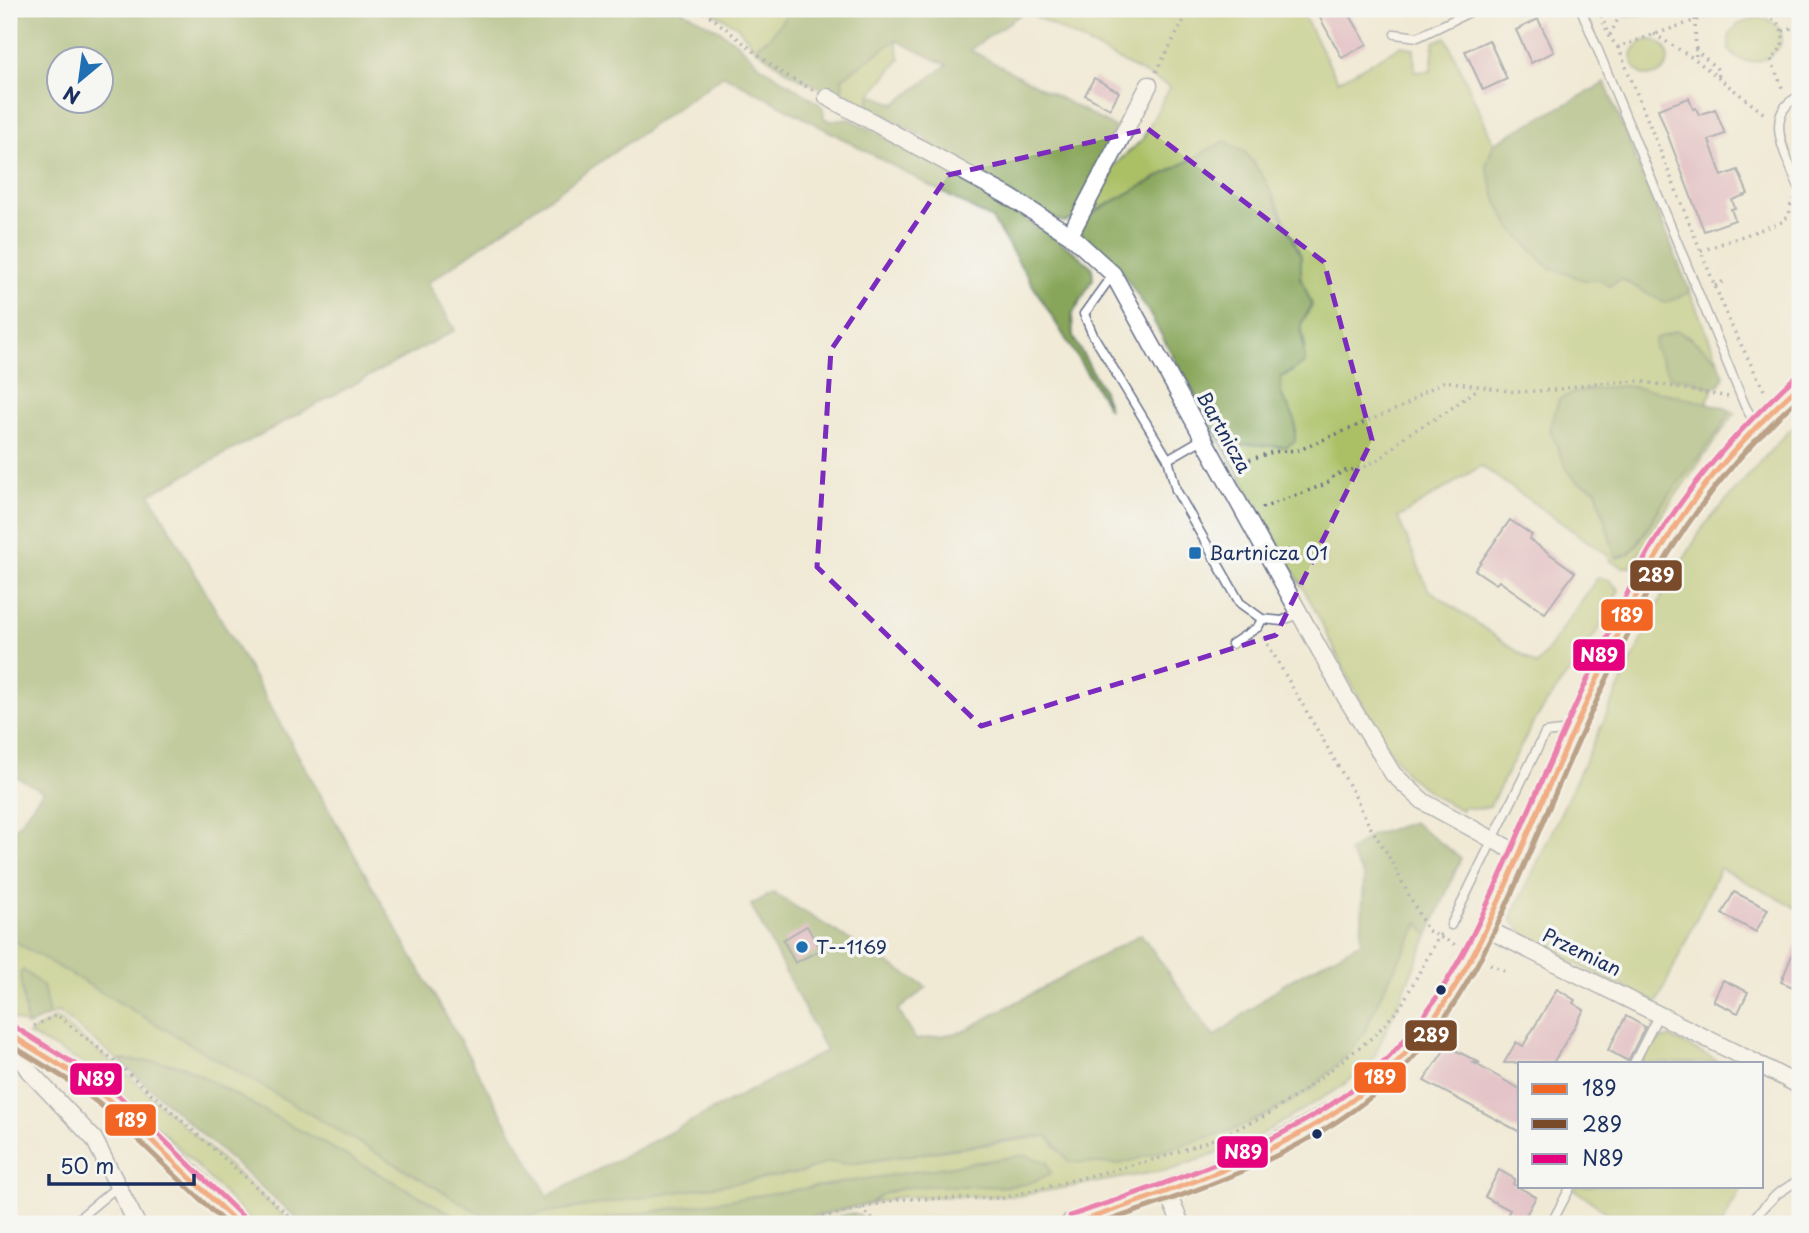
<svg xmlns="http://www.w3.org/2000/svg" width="1809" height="1233" viewBox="0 0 1809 1233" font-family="'Playpen Sans',sans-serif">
<rect width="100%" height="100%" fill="#f6f6f2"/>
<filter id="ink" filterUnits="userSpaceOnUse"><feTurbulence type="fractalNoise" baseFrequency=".0143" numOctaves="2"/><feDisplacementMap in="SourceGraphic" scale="14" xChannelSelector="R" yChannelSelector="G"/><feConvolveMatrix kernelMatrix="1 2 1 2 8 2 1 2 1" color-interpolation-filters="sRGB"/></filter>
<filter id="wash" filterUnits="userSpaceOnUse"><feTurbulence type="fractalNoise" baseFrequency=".00686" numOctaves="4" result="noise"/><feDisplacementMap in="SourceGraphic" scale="28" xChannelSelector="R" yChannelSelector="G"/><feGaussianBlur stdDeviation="1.57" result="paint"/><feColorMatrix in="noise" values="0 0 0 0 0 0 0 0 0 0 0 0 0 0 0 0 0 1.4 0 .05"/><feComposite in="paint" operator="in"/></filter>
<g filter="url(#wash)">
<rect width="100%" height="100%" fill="#f0ead6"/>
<g fill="#abc065" stroke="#637862" stroke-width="2">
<polygon points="707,9 791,9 770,37 759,44 756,49 737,26"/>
<path d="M1028 9H1300L1338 81 1402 45 1414 49 1415 72 1431 71 1434 42 1446 37 1494 143 1486 166 1510 227 1548 267 1584 279H1621L1665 303 1690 292 1718 360 1696 344 1687 334 1667 369 1671 378 1687 379 1714 388 1706 403 1652 390 1623 386 1578 482 1596 489 1615 556C1621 557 1625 558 1630 553 1643 541 1650 523 1660 508 1682 474 1710 445 1731 411L1735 413 1663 513 1631 567H1622L1609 560 1610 557 1481 466 1398 518 1428 589 1537 665 1598 577 1609 580 1619 590 1601 626 1533 723 1490 806 1478 809 1463 807 1462 810 1439 799 1408 776 1388 748 1351 683 1312 604 1228 455 1246 444 1286 447 1295 419 1281 394V377L1292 372 1305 346 1301 324 1312 305 1301 278V256L1277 202 1253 161 1088 215 1110 169 1142 140 1170 87 1025 11Z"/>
<path d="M1756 17C1773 17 1790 33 1777 50 1765 65 1739 66 1729 50V36L1737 25Z"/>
<circle cx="1650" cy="58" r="18"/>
<polygon points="896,40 900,59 871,94 869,100 870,107 843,91 842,78"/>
<polygon points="1800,421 1800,910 1720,868 1657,1003 1531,942 1511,919 1663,594 1703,527 1779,441"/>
<polygon points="1420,922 1428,936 1373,1059 1361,1071 1341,1087 1255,1138 1174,1169 1016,1196 899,1197 871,1203 879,1195 912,1186 1026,1184 1025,1155 571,1224 470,1224 183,1066 161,1062 118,1060 58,1012 49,1016 43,986 20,974 27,1026 9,1016 9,938 493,1221 803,1172 828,1162 850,1164 1048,1136 1069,1162 1200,1138 1235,1129 1276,1110 1311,1089 1364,1033 1382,992"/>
<path d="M56 1018 130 1077 293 1224H254C202 1172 152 1117 94 1072 74 1057 50 1046 28 1034Z"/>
<polygon points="1670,1037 1721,1063 1641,1063 1651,1043"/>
<polygon points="1577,1186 1742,1186 1722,1224 1623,1224 1575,1190"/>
</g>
<g fill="#88a65a" stroke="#526a5c" stroke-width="2" fill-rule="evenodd">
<path d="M9 9H680L719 30 738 44 761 66 817 102 823 108 824 118 831 121 850 119 997 194 1027 220 1073 251 1092 267 1093 279 1072 315 1073 337 1102 389 1109 409 992 219 724 75 428 283 455 330 150 494 548 1196 826 1051 751 905 773 893 927 987 898 1010 916 1040 962 1032 1141 934 1214 1037 1285 983 1361 942 1364 877 1349 852 1370 836 1413 822 1461 858 1428 936 1419 923 1382 992 1364 1033 1344 1058 1311 1089 1276 1110 1235 1129 1120 1164 1069 1162 1048 1136 1028 1137 850 1164 828 1162 803 1172 493 1221 9 938V837L43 791 9 773ZM60 60H102V102H60Z"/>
<path d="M791 9H1028L970 50 1116 128 1073 219 1065 222 1056 220 938 153 928 140 870 107 869 100 871 94 895 104 947 65 896 40 842 78 843 91C809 91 782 67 756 49L759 44 770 37Z"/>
<polygon points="1605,83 1690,292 1665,303 1621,279 1609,286 1601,280 1584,280 1548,267 1510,227 1497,202 1486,166 1494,143"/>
<polygon points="1225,141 1245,152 1264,178 1301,256 1301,278 1312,305 1301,324 1305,363 1281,377 1281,394 1295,419 1295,441 1286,447 1246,444 1228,455 1148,311 1124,275 1085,240 1080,231 1088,215"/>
<path d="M1676 331C1686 334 1708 351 1716 359 1720 363 1721 370 1724 375L1720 384 1714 388 1687 379 1671 378 1654 348 1655 339Z"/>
<polygon points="1623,386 1652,390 1723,407 1731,411 1718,432 1660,507 1637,544 1629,554 1617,558 1615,556 1596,489 1578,482 1568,472 1550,430 1559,399 1579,391"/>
<polygon points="23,970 43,986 49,1016 27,1026 20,974"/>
<polygon points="118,1060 161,1062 183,1066 470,1224 303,1224"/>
<path d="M1025 1155 1047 1162 1051 1173C1043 1177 1034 1182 1026 1184 986 1193 899 1173 871 1203L784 1224H571Z"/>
<polygon points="853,1213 874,1224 806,1224"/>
</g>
<path fill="#3cabba" stroke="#2c6d8c" stroke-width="2" d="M1614 9H1661C1644 14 1629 22 1614 9Z"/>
<g id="blocks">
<g fill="#d698b8">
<polygon points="1336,9 1346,9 1367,44 1342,58 1320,18"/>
<polygon points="1538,19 1554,52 1531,63 1516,30"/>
<polygon points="1489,40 1507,79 1483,90 1465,51"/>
<polygon points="1094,78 1119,92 1110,109 1085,95"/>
<polygon points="1689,98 1693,109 1696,108 1699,115 1715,109 1725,134 1709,140 1722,176 1738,170 1748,194 1732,200 1735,208 1731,209 1735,220 1704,231 1658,109"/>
<polygon points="1510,520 1532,535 1529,539 1575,572 1545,613 1499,581 1496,584 1475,570"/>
<polygon points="1734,892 1768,909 1756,932 1722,914"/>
<polygon points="807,926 820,950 795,963 783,940"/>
<polygon points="1800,936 1800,990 1781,982"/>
<polygon points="1723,980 1748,992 1738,1013 1713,1001"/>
<polygon points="1557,989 1575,1000 1573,1003 1584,1010 1553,1063 1504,1063 1516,1042 1523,1046"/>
<polygon points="1626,1016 1645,1027 1628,1061 1608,1050"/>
<polygon points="1447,1046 1480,1063 1474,1063 1520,1089 1520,1132 1424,1081"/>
<polygon points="1499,1170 1515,1179 1513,1184 1536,1197 1521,1224 1506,1218 1510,1210 1485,1197"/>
</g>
</g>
</g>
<g filter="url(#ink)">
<use href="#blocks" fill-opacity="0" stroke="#667088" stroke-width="2"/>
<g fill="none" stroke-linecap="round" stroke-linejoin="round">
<defs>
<g id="service">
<polyline points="1581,9 1745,406 1756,425"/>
<polyline points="1395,34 1418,37 1476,9"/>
<path d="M1800 96C1759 114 1789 160 1800 190"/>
<polyline points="1113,274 1084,314 1093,335 1168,459 1176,490 1240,603 1262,619 1282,621 1299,613"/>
<polyline points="1168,459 1204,438"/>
<polyline points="1232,644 1258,627 1262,619"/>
<polyline points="1451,925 1545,733 1570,730"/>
<polyline points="1634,1063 1659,1014"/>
<polyline points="72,1224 119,1185"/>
<polyline points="1551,1224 1571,1186"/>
<polyline points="1748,1224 1777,1194 1800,1179"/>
</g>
<g id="minor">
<polyline points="827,97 1008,196 1070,235 1113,274 1345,696 1393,774 1424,802 1519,854"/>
<polyline points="1070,235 1149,85"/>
<polyline points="1485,928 1756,1063"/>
<polyline points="14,1037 15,1051 29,1071 94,1139 137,1224"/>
<polyline points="1762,1066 1800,1086"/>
<polyline points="1167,1192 1181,1224"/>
</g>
<g id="secondary">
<path d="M9 1034C45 1055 82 1076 113 1103 157 1141 197 1183 238 1224"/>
<path d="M1073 1224C1171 1190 1274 1157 1359 1095 1450 1028 1493 913 1537 813 1562 755 1587 699 1614 643 1630 608 1646 571 1667 539 1705 482 1748 430 1800 385"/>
</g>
</defs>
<use href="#service" stroke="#667088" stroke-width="11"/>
<use href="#minor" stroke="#667088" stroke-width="19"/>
<use href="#secondary" stroke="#667088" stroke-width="26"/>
<g stroke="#667088" stroke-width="3.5" stroke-dasharray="2 5" stroke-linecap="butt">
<polyline points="697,9 710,16 780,72 813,90"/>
<polyline points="1599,9 1609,37 1618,47 1728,9"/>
<path d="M1749 9 1752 16C1780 10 1795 42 1771 59L1783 90"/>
<polyline points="1695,19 1696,59"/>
<polyline points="1783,31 1800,25"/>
<polyline points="1654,34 1696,60 1767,116"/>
<polyline points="1610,35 1623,9"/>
<polyline points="1618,47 1730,323 1764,390"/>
<polyline points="1695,49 1717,69 1719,77"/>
<polyline points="1156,72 1190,9"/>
<polyline points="1795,134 1800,121"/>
<polyline points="1701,251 1782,222 1789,215 1792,199"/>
<polyline points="1715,286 1724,281"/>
<polyline points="1236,464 1273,452 1299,450 1406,405 1422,393 1445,381 1516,392 1554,390 1594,383 1640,381 1729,397"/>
<polyline points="1262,508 1326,484 1333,477 1345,471 1363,468 1385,455 1405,436 1445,413 1479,388"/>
<polyline points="1264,638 1352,790 1369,825 1387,853 1427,930 1455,945"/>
<polyline points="1490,964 1506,972"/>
<polyline points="34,1026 57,1015 117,1063 298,1224"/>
<polyline points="860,1209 880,1224"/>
<polyline points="795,1224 899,1199 1003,1198 1160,1158 1219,1137 1267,1115 1302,1092 1375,1035 1401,1006 1439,936 1443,932"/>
</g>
<use href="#service" stroke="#fff" stroke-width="8"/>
<use href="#minor" stroke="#fff" stroke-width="16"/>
<use href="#secondary" stroke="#fae7c3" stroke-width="23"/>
<defs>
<g id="bus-1">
<polyline points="9,1034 76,1075 113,1103 238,1224"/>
<path d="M1073 1224C1183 1186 1304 1150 1390 1069 1461 1002 1497 905 1535 818 1560 759 1587 701 1614 643 1629 611 1643 579 1661 549 1698 487 1747 433 1800 385"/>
</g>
<g id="bus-2">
<polyline points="9,1044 71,1082 107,1110 226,1224"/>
<path d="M1099 1224C1202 1189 1316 1152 1396 1075 1465 1009 1502 916 1539 831 1565 770 1592 709 1621 649 1636 617 1650 583 1669 553 1705 495 1750 442 1800 397"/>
</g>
<g id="bus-3">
<polyline points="13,1026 81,1068 119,1096 244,1218"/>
<path d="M1070 1216C1174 1180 1307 1140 1386 1060 1455 991 1491 897 1529 810 1554 753 1579 696 1606 640 1620 609 1634 576 1652 546 1690 483 1740 428 1794 378"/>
</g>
</defs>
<use href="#bus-1" stroke="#f6f6f2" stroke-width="10"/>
<use href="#bus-2" stroke="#f6f6f2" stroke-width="10"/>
<use href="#bus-3" stroke="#f6f6f2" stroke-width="10"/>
<use href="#bus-1" stroke="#f26522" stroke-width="5"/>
<use href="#bus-2" stroke="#7a4b2a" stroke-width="5"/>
<use href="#bus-3" stroke="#e5007d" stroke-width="5"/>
</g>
</g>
<path d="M0 0H1809V1233H0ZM1148 129 1324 262 1372 440 1276 635 981 726 817 567 831 350 948 175Z" fill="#f0ead6" fill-opacity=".55" fill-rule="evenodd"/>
<path fill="none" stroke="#7b2cbf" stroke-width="5" stroke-dasharray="14 9" stroke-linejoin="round" d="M1148 129 1324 262 1372 440 1276 635 981 726 817 567 831 350 948 175Z"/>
<g fill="#1f6fb2" stroke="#f6f6f2" stroke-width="2.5">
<rect x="1188" y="546" width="14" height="14" rx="3.5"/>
<circle cx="802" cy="947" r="7"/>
</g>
<g fill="#1b2f5e" stroke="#f6f6f2" stroke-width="2.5">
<circle cx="1441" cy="990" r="6"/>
<circle cx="1317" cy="1134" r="6"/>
</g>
<g text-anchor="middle" stroke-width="7" stroke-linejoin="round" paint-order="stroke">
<g font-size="19" fill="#1b2f5e" stroke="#f6f6f2">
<text transform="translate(1224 432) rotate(61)" y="7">Bartnicza</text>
<text transform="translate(1582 952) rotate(26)" y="7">Przemian</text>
</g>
<g font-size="19" fill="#1b2f5e" stroke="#f6f6f2" text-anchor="start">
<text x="1209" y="560">Bartnicza 01</text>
<text x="816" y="954">T--1169</text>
</g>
</g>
<g stroke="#f6f6f2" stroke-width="2.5">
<rect x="1629" y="559" width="54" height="33" rx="7" fill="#7a4b2a"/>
<rect x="1600" y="598" width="54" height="34" rx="7" fill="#f26522"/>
<rect x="1572" y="638" width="54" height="34" rx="7" fill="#e5007d"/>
<rect x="1404" y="1019" width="54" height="33" rx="7" fill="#7a4b2a"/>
<rect x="1353" y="1061" width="54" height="33" rx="7" fill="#f26522"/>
<rect x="69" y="1062" width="54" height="34" rx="7" fill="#e5007d"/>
<rect x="104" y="1103" width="53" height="34" rx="7" fill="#f26522"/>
<rect x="1216" y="1135" width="53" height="34" rx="7" fill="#e5007d"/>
</g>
<g font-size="19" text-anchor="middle" font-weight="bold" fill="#fff">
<text x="1656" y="582">289</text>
<text x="1627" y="622">189</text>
<text x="1599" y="662">N89</text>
<text x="1431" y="1042">289</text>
<text x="1380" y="1084">189</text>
<text x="96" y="1086">N89</text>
<text x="131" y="1127">189</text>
<text x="1243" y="1159">N89</text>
</g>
<rect width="1809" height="1233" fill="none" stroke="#f6f6f2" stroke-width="35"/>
<rect x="1518" y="1062" width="245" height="126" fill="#f6f6f2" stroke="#9ea6b7" stroke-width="2"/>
<rect x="1532" y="1084" width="35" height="10" fill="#f26522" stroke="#9ea6b7" stroke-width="2"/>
<text x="1582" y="1096" font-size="21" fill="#1b2f5e">189</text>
<rect x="1532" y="1119" width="35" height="10" fill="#7a4b2a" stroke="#9ea6b7" stroke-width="2"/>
<text x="1582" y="1132" font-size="21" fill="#1b2f5e">289</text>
<rect x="1532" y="1154" width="35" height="10" fill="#e5007d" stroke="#9ea6b7" stroke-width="2"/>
<text x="1582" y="1166" font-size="21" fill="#1b2f5e">N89</text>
<g transform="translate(80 80) rotate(209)"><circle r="33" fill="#f6f6f2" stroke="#9ea6b7" stroke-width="2"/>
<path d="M0-5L12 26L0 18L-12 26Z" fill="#1f6fb2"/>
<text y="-10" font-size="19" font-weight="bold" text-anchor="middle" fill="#1b2f5e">N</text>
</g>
<path d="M49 1174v10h145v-10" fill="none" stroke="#1b2f5e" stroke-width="3.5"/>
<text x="60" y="1174" font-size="21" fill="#1b2f5e" stroke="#f6f6f2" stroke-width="5" paint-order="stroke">50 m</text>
</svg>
